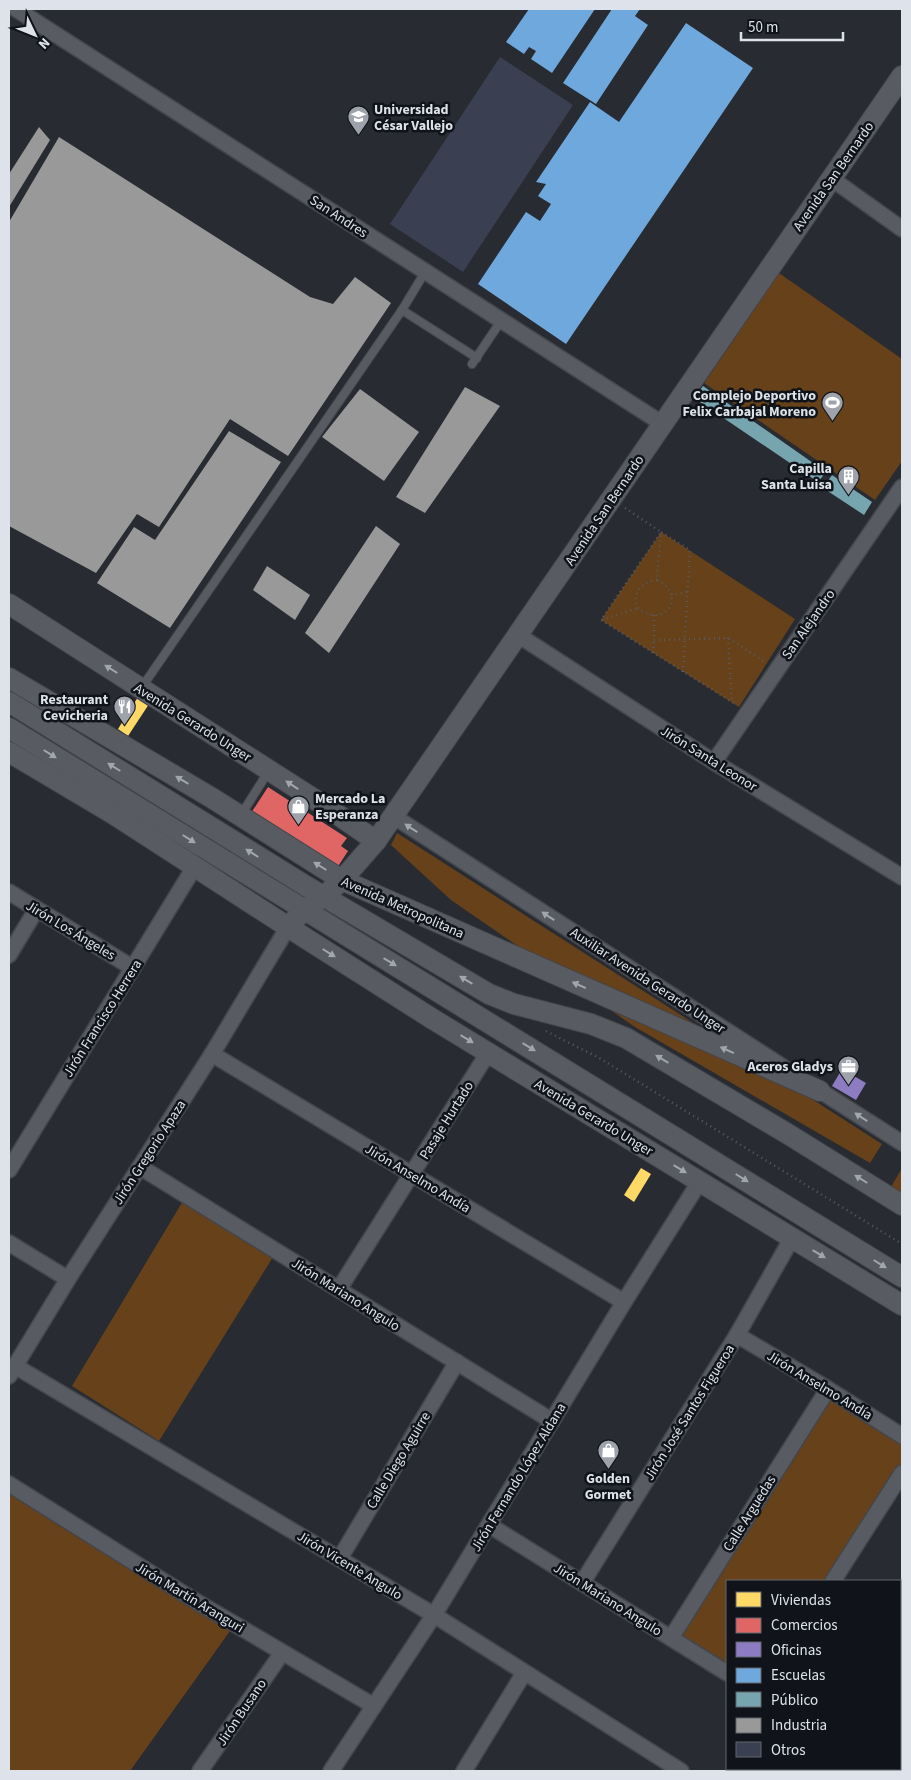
<svg xmlns="http://www.w3.org/2000/svg" width="911" height="1780" viewBox="0 0 911 1780" font-family="'Source Sans 3',sans-serif">
<rect width="100%" height="100%" fill="#282b32"/>
<g fill="#664119">
<polygon points="779,273 902,359 902,461 875,500 704,383"/>
<polygon points="661,532 795,619 739,707 601,620"/>
<polygon points="397,833 882,1144 870,1163 635,1027 451,900 391,845"/>
<polygon points="902,1168 902,1194 891,1187"/>
<polygon points="183,1201 273,1257 159,1441 72,1386"/>
<polygon points="831,1397 902,1441 902,1465 828,1581 727,1581 727,1665 680,1636"/>
<polygon points="9,1493 230,1631 130,1771 9,1771"/>
</g>
<g fill="#ffd966">
<polygon points="138,697 149,704 128,736 118,729"/>
<polygon points="641,1168 651,1174 634,1202 624,1195"/>
</g>
<polygon fill="#e06666" points="268,787 347,838 341,846 348,851 337,868 251,813"/>
<polygon fill="#8e7cc3" points="842,1069 866,1083 856,1100 832,1086"/>
<g fill="#6fa8dc">
<polygon points="529,9 595,9 552,73 531,59 536,51 529,47 524,54 506,42"/>
<polygon points="612,9 640,9 635,16 648,25 596,104 563,83"/>
<polygon points="686,23 753,68 566,344 478,284 526,212 540,221 551,204 538,196 546,184 536,182 590,102 619,122"/>
</g>
<g fill="#76a5af">
<polygon points="703,386 826,472 818,482 694,398"/>
<polygon points="832,475 872,502 864,515 823,488"/>
</g>
<g fill="#999">
<polygon points="39,127 50,140 9,207 9,174"/>
<polygon points="59,137 310,297 333,304 355,277 391,303 288,456 230,419 159,527 137,514 96,573 9,526 9,222"/>
<polygon points="465,387 500,406 425,513 396,497"/>
<polygon points="360,389 419,432 384,481 322,437"/>
<polygon points="229,431 281,462 170,628 97,583 134,527 155,540"/>
<polygon points="376,526 400,544 329,653 305,633"/>
<polygon points="267,566 310,595 295,620 253,590"/>
</g>
<polygon fill="#3a4051" points="500,57 573,105 463,272 390,224"/>
<g fill="none" stroke-linecap="round" stroke-linejoin="round">
<defs>
<g id="lane">
<polyline points="402,310 477,358"/>
<polyline points="472,364 501,321"/>
<polyline points="142,687 402,310 425,272"/>
<polyline points="241,815 268,772"/>
</g>
<g id="street">
<polyline points="16,9 663,424"/>
<polyline points="832,179 902,229"/>
<polyline points="518,635 714,762 902,877"/>
<polyline points="714,762 902,487"/>
<polyline points="393,816 783,1067"/>
<polyline points="9,892 133,968"/>
<polyline points="9,955 36,910"/>
<polyline points="212,1054 624,1302"/>
<polyline points="811,1085 902,1143"/>
<polyline points="140,1167 552,1421"/>
<polyline points="9,1170 195,866"/>
<polyline points="9,1243 68,1279"/>
<polyline points="339,1289 488,1053"/>
<polyline points="737,1335 828,1389 902,1436"/>
<polyline points="15,1366 434,1615 681,1771"/>
<polyline points="9,1376 68,1279 212,1054 288,927"/>
<polyline points="9,1484 197,1602 374,1706"/>
<polyline points="489,1525 727,1673"/>
<polyline points="340,1558 457,1362"/>
<polyline points="833,1581 902,1473"/>
<polyline points="582,1583 737,1335 792,1238"/>
<polyline points="671,1638 828,1389"/>
<polyline points="900,1673 902,1669"/>
<polyline points="200,1771 282,1653"/>
<polyline points="331,1771 434,1615 624,1302 700,1181"/>
<polyline points="464,1771 524,1673"/>
<polyline points="838,1771 840,1769"/>
</g>
<g id="secondary">
<polyline points="9,604 328,808 376,841"/>
<polyline points="9,678 212,798 342,880 820,1091"/>
<polyline points="9,702 306,886 489,994 514,1004 591,1024 626,1038 788,1134 902,1205"/>
<polyline points="9,728 902,1277"/>
<polyline points="9,752 115,815 288,927 431,1018 902,1305"/>
<polyline points="288,927 304,910 324,896 342,880 376,841 902,76"/>
</g>
</defs>
<use href="#lane" stroke="#43464c" stroke-width="10"/>
<use href="#street" stroke="#43464c" stroke-width="18"/>
<use href="#secondary" stroke="#43464c" stroke-width="22"/>
<g stroke="#585b60" stroke-width="2.5" stroke-dasharray="1 4" stroke-linecap="butt">
<polyline points="625,508 661,532 601,620 737,705"/>
<path d="M657 580C642 581 631 594 638 608 653 621 672 616 672 595"/>
<polyline points="654,615 654,640 728,638 765,662"/>
<polyline points="602,620 638,608"/>
<polyline points="728,638 732,701"/>
<polyline points="653,653 654,640"/>
<polyline points="683,672 690,550 661,532 657,580 666,586 672,595 687,592"/>
<polyline points="546,1031 601,1059 902,1244"/>
</g>
<use href="#lane" stroke="#585b61" stroke-width="8"/>
<use href="#street" stroke="#585b61" stroke-width="15"/>
<use href="#secondary" stroke="#585b61" stroke-width="20"/>
</g>
<defs><path id="oneway-solid" d="M-6-.8H1V-3.2L6.5 0L1 3.2V.8H-6Z" transform="scale(1.25)"/></defs>
<g fill="#a1a5ad">
<use href="#oneway-solid" transform="translate(111 669) rotate(-148)"/>
<use href="#oneway-solid" transform="translate(50 754) rotate(32)"/>
<use href="#oneway-solid" transform="translate(114 767) rotate(-148)"/>
<use href="#oneway-solid" transform="translate(182 780) rotate(-149)"/>
<use href="#oneway-solid" transform="translate(292 785) rotate(-147)"/>
<use href="#oneway-solid" transform="translate(411 828) rotate(-147)"/>
<use href="#oneway-solid" transform="translate(189 839) rotate(32)"/>
<use href="#oneway-solid" transform="translate(252 853) rotate(-148)"/>
<use href="#oneway-solid" transform="translate(320 866) rotate(-148)"/>
<use href="#oneway-solid" transform="translate(548 916) rotate(-147)"/>
<use href="#oneway-solid" transform="translate(329 953) rotate(32)"/>
<use href="#oneway-solid" transform="translate(390 962) rotate(31)"/>
<use href="#oneway-solid" transform="translate(466 980) rotate(-149)"/>
<use href="#oneway-solid" transform="translate(579 985) rotate(-156)"/>
<use href="#oneway-solid" transform="translate(467 1039) rotate(31)"/>
<use href="#oneway-solid" transform="translate(529 1047) rotate(31)"/>
<use href="#oneway-solid" transform="translate(727 1050) rotate(-156)"/>
<use href="#oneway-solid" transform="translate(662 1059) rotate(-149)"/>
<use href="#oneway-solid" transform="translate(861 1117) rotate(-147)"/>
<use href="#oneway-solid" transform="translate(680 1169) rotate(31)"/>
<use href="#oneway-solid" transform="translate(742 1178) rotate(32)"/>
<use href="#oneway-solid" transform="translate(861 1179) rotate(-148)"/>
<use href="#oneway-solid" transform="translate(819 1254) rotate(31)"/>
<use href="#oneway-solid" transform="translate(880 1264) rotate(32)"/>
</g>
<defs>
<symbol id="university-pin" viewBox="-11 -11 22 30"><path d="M0 17L-7.5 6A9.5 9.5 0 1 1 7.5 6Z" fill="#9ea2aa" stroke="#101319"/><path d="M0-5L7-2L0 1L-7-2ZM-4 1L0 2.5L4 1V4Q0 6-4 4Z" fill="#fff"/></symbol>
<symbol id="stadium-pin" viewBox="-11 -11 22 30"><path d="M0 17L-7.5 6A9.5 9.5 0 1 1 7.5 6Z" fill="#9ea2aa" stroke="#101319"/><path d="M0-5a6.5 5 0 1 0 0 10a6.5 5 0 1 0 0-10ZM-3.5-1.8h7v3.6h-7Z" fill="#fff"/></symbol>
<symbol id="building-pin" viewBox="-11 -11 22 30"><path d="M0 17L-7.5 6A9.5 9.5 0 1 1 7.5 6Z" fill="#9ea2aa" stroke="#101319"/><path d="M-4-6H4V6H1V3H-1V6H-4ZM-2.5-4.3h1.7v1.8h-1.7ZM.8-4.3h1.7v1.8H.8ZM-2.5-1h1.7V.8h-1.7ZM.8-1h1.7V.8H.8Z" fill="#fff"/></symbol>
<symbol id="restaurant-pin" viewBox="-11 -11 22 30"><path d="M0 17L-7.5 6A9.5 9.5 0 1 1 7.5 6Z" fill="#9ea2aa" stroke="#101319"/><path d="M-5-6h1v4h1v-4h1v4h1v-4h1v5L-1.5 .5V6h-2V.5L-5-1ZM5-6V6H3V1.5H1.5Q1.5-4 5-6Z" fill="#fff"/></symbol>
<symbol id="shop-pin" viewBox="-11 -11 22 30"><path d="M0 17L-7.5 6A9.5 9.5 0 1 1 7.5 6Z" fill="#9ea2aa" stroke="#101319"/><path d="M-5-2.5h2.3a2.7 3.5 0 0 1 5.4 0H5L5.5 6h-11ZM-1.5-2.5h3a1.5 2.3 0 0 0-3 0Z" fill="#fff"/></symbol>
<symbol id="office-pin" viewBox="-11 -11 22 30"><path d="M0 17L-7.5 6A9.5 9.5 0 1 1 7.5 6Z" fill="#9ea2aa" stroke="#101319"/><path d="M-6-3h4V-5.5h4V-3h4V5H-6ZM-1-4.5V-3h2v-1.5ZM-6 0V1H6V0Z" fill="#fff"/></symbol>
</defs>
<g fill-rule="evenodd">
<use href="#university-pin" x="346" y="104" width="25" height="34"/>
<use href="#stadium-pin" x="820" y="390" width="25" height="34"/>
<use href="#building-pin" x="836" y="464" width="25" height="34"/>
<use href="#restaurant-pin" x="112" y="694" width="25" height="34"/>
<use href="#shop-pin" x="286" y="794" width="25" height="34"/>
<use href="#office-pin" x="836" y="1054" width="25" height="34"/>
<use href="#shop-pin" x="596" y="1438" width="25" height="34"/>
</g>
<g text-anchor="middle" stroke-width="5" stroke-linejoin="round" paint-order="stroke">
<g font-size="14" font-weight="bold" fill="#dde2eb" stroke="#101319" text-anchor="end">
<text x="374" y="114" text-anchor="start">Universidad<tspan x="374" dy="16">César Vallejo</tspan></text>
<text x="816" y="400">Complejo Deportivo<tspan x="816" dy="16">Felix Carbajal Moreno</tspan></text>
<text x="832" y="473">Capilla<tspan x="832" dy="16">Santa Luisa</tspan></text>
<text x="108" y="704">Restaurant<tspan x="108" dy="16">Cevicheria</tspan></text>
<text x="315" y="803" text-anchor="start">Mercado La<tspan x="315" dy="16">Esperanza</tspan></text>
<text x="833" y="1071">Aceros Gladys</text>
<text x="608" y="1483" text-anchor="middle">Golden<tspan x="608" dy="16">Gormet</tspan></text>
</g>
<g font-size="14" fill="#dde2eb" stroke="#101319">
<text transform="translate(833 176) rotate(-55)" y="5">Avenida San Bernardo</text>
<text transform="translate(339 216) rotate(33)" y="5">San Andres</text>
<text transform="translate(604 510) rotate(-56)" y="5">Avenida San Bernardo</text>
<text transform="translate(808 624) rotate(-55)" y="5">San Alejandro</text>
<text transform="translate(193 722) rotate(32)" y="5">Avenida Gerardo Unger</text>
<text transform="translate(709 758) rotate(32)" y="5">Jirón Santa Leonor</text>
<text transform="translate(403 907) rotate(24)" y="5">Avenida Metropolitana</text>
<text transform="translate(71 930) rotate(31)" y="5">Jirón Los Ángeles</text>
<text transform="translate(648 980) rotate(33)" y="5">Auxiliar Avenida Gerardo Unger</text>
<text transform="translate(102 1018) rotate(-58)" y="5">Jirón Francisco Herrera</text>
<text transform="translate(594 1117) rotate(31)" y="5">Avenida Gerardo Unger</text>
<text transform="translate(446 1120) rotate(-58)" y="5">Pasaje Hurtado</text>
<text transform="translate(149 1152) rotate(-57)" y="5">Jirón Gregorio Apaza</text>
<text transform="translate(418 1178) rotate(31)" y="5">Jirón Anselmo Andía</text>
<text transform="translate(346 1294) rotate(32)" y="5">Jirón Mariano Angulo</text>
<text transform="translate(820 1385) rotate(31)" y="5">Jirón Anselmo Andía</text>
<text transform="translate(689 1412) rotate(-58)" y="5">Jirón José Santos Figueroa</text>
<text transform="translate(398 1460) rotate(-59)" y="5">Calle Diego Aguirre</text>
<text transform="translate(518 1477) rotate(-59)" y="5">Jirón Fernando López Aldana</text>
<text transform="translate(749 1513) rotate(-58)" y="5">Calle Arguedas</text>
<text transform="translate(350 1565) rotate(31)" y="5">Jirón Vicente Angulo</text>
<text transform="translate(190 1597) rotate(31)" y="5">Jirón Martín Aranguri</text>
<text transform="translate(608 1599) rotate(32)" y="5">Jirón Mariano Angulo</text>
<text transform="translate(241 1712) rotate(-56)" y="5">Jirón Busano</text>
</g>
</g>
<rect width="911" height="1780" fill="none" stroke="#dde2eb" stroke-width="20"/>
<rect x="726" y="1580" width="175" height="190" fill="#101319" stroke="#62666d"/>
<rect x="736" y="1592" width="25" height="15" fill="#ffd966" stroke="#62666d"/>
<text x="771" y="1605" font-size="15" fill="#dde2eb">Viviendas</text>
<rect x="736" y="1618" width="25" height="15" fill="#e06666" stroke="#62666d"/>
<text x="771" y="1630" font-size="15" fill="#dde2eb">Comercios</text>
<rect x="736" y="1642" width="25" height="15" fill="#8e7cc3" stroke="#62666d"/>
<text x="771" y="1655" font-size="15" fill="#dde2eb">Oficinas</text>
<rect x="736" y="1668" width="25" height="15" fill="#6fa8dc" stroke="#62666d"/>
<text x="771" y="1680" font-size="15" fill="#dde2eb">Escuelas</text>
<rect x="736" y="1692" width="25" height="15" fill="#76a5af" stroke="#62666d"/>
<text x="771" y="1705" font-size="15" fill="#dde2eb">Público</text>
<rect x="736" y="1718" width="25" height="15" fill="#999999" stroke="#62666d"/>
<text x="771" y="1730" font-size="15" fill="#dde2eb">Industria</text>
<rect x="736" y="1742" width="25" height="15" fill="#3a4051" stroke="#62666d"/>
<text x="771" y="1755" font-size="15" fill="#dde2eb">Otros</text>
<g transform="translate(35 35) rotate(133)" stroke="#101319" stroke-width="4" paint-order="stroke">
<path d="M0-4L9 19L0 12L-9 19Z" fill="#dde2eb"/>
<text y="-8" font-size="14" font-weight="bold" text-anchor="middle" fill="#dde2eb">N</text>
</g>
<path d="M741 32v8h102v-8" fill="none" stroke="#dde2eb" stroke-width="2.5"/>
<text x="748" y="32" font-size="15" fill="#dde2eb" stroke="#101319" stroke-width="4" paint-order="stroke">50 m</text>
</svg>
